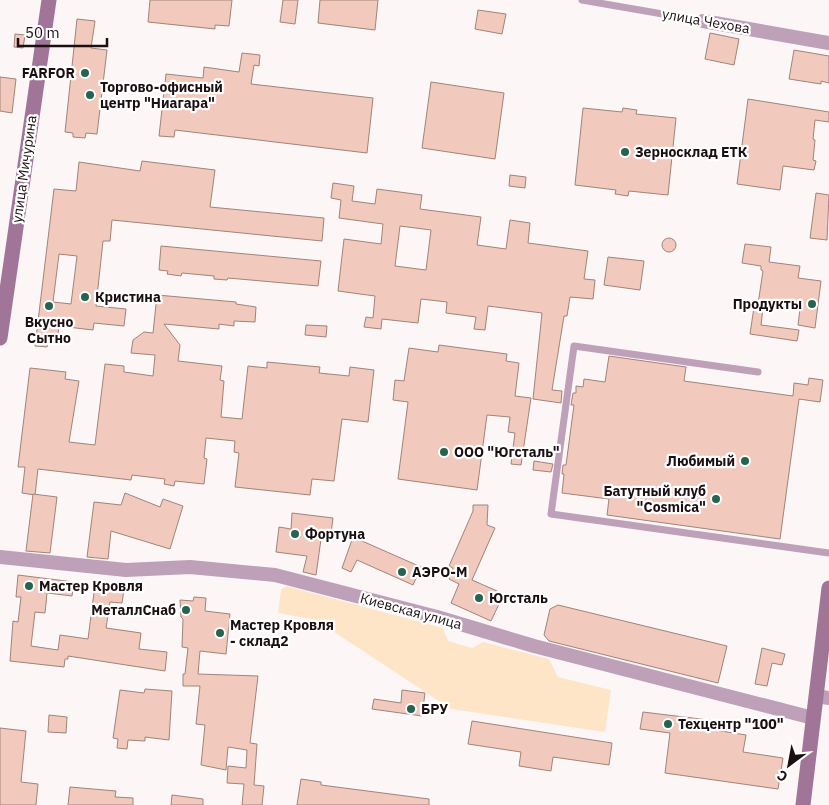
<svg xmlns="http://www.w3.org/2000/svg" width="829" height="805" viewBox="0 0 829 805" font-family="'IBM Plex Sans',sans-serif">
<rect width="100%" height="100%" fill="#fdf6f7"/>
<polygon fill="#fee5c8" points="286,586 443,628 448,641 472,648 483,642 549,659 558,677 611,690 605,732 451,709 316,620 278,613 281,590"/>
<g fill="#f1cabd" stroke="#a18379" fill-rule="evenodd">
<polygon points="150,0 232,0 229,26 215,25 215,29 148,22"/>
<polygon points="283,0 298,0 295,24 280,22"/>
<polygon points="320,0 378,0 375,30 318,23"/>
<polygon points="478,10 506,14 502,34 475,29"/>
<polygon points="77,19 95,21 91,48 107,50 97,134 86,133 85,138 73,137 73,133 65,132"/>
<polygon points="710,33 739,39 734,65 705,59"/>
<polygon points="15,34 25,35 23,48 14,47"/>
<polygon points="794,50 829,56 829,83 821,81 821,84 789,79"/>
<polygon points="242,53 260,55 259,66 254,65 251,84 373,98 367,153 175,130 174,137 159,136 166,74 203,78 204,67 239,72"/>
<polygon points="0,77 16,79 12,113 0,111"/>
<polygon points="431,82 504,93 495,159 422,148"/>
<polygon points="748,99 829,112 829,122 815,120 813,139 815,140 813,160 816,161 814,170 783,166 780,190 737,184"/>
<polygon points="583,108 622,112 623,108 637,110 636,114 676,118 668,195 629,191 628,196 615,194 616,190 575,185"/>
<path d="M142 161 215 170 210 207 324 218 322 241 112 220 110 241H103L96 306 126 309 124 326 94 323 93 330 59 326 57 342 48 341 47 347 35 346 54 189 76 191 79 162 140 171ZM59 254 77 256 71 304 53 302Z"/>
<polygon points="510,175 526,177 525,188 509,186"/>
<path d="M333 183 354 186 352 201 375 204 377 189 422 195 420 209 481 217 477 245 506 249 510 220 530 223 528 243 588 251 584 279 595 280 593 299 570 297 567 316H564L552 390 562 391 561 403 533 399 542 313 488 306 485 330 474 329 476 317 446 313 447 302 421 299 418 323 382 319 381 329 364 327 366 317 373 318 375 296 338 291 344 239 381 244 383 224 339 218 341 200 331 198ZM400 226 431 230 426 270 395 266Z"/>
<polygon points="816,193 829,195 827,240 810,238"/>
<circle cx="669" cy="245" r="7"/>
<polygon points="745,244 771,247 769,262 800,266 798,278 821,281 815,328 798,325 800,309 758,304 763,271 761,270 761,266 742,263"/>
<polygon points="161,246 321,261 318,286 228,278 227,280 214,279 214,276 182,273 181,276 167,274 168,271 159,270"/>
<polygon points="608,257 644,261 640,290 604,285"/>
<polygon points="157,295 236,302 236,304 256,307 255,322 234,321 234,326 219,324 219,329 164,324 180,345 178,361 222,366 220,380 224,381 221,417 242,419 248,366 267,368 267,362 320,367 319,373 349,376 350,367 374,370 368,422 342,419 334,481 312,479 310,495 235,487 239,453 234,452 235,441 206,438 204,458 207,459 204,484 175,481 174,486 164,484 165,479 132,475 131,480 38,469 35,495 22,493 25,467 18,467 30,368 66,372 65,379 79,381 69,442 95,445 105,364 124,366 124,372 153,376 155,355 131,353 133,340 144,332 153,333"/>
<polygon points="754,307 763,308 761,325 799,330 797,341 750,334"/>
<polygon points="306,325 327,326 326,337 305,335"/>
<polygon points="439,345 507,354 506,361 519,363 515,396 531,398 521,465 511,464 515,433 508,432 510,417 487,415 477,490 398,479 408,402 393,400 395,380 404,381 409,348 438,352"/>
<polygon points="609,356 686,367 684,381 793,396 794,383 808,385 809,378 823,380 820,402 799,399 780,539 607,515 609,499 562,493 564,474 562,474 563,465 566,465 574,405 571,405 573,393 576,393 576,386 583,387 584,379 605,382"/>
<polygon points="534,461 553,464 551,472 533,470"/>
<polygon points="125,493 160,507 163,499 183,506 170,549 111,531 108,559 87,557 94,502 121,505"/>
<polygon points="33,494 57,497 50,553 26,551"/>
<polygon points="473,505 488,505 487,525 495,528 472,580 497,591 500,602 491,621 451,603 459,584 449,579 453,568 449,566 473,511"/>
<polygon points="292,513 333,518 331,533 322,532 316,575 303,572 307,556 276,552 279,527 291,529"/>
<polygon points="353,537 421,567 413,585 357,560 351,572 342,568"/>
<polygon points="18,575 74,582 72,596 47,593 45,613 35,612 31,646 58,650 60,635 88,639 95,585 112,587 124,590 122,603 110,602 106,628 141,633 139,649 167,652 165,671 68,656 68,659 65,659 64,667 10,661 13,621 18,622 21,597 16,597"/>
<polygon points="194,597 206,598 205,611 230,614 226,654 200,651 198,674 258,676 250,743 257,744 254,785 264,786 262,805 242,805 244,784 227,783 228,766 246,768 247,750 228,747 226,770 201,765 205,725 196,724 200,686 183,686 183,674 185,674 188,648 182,647 183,619 181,617 180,600 193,601"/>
<polygon points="558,605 727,646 718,683 549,641 544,635 550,609"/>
<polygon points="762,648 785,654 782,665 772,663 767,686 755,684"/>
<polygon points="145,689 172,691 169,740 145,737 145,741 128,740 127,749 117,748 118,739 113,738 120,690 144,693"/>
<polygon points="402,690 425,693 422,716 372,709 374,699 401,703"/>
<polygon points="643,712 717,721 715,730 746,735 743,752 783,758 778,789 665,773 670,733 640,729"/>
<polygon points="49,715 67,717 66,733 48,732"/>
<polygon points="472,721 612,743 609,765 553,757 551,771 519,766 521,752 468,744"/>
<polygon points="0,728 26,731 21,782 38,784 36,805 0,805"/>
<polygon points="301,779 321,782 321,785 429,799 429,805 297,805"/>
<polygon points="70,787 116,791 115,797 133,798 133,805 68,805"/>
<polygon points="172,795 203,799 203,805 171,805"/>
</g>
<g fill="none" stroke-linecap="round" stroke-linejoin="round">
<g stroke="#bea0b8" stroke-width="7">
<polyline points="582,0 703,21"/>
<polyline points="758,372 574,346 551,514 829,553"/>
</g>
<g stroke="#bea0b8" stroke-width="14">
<polyline points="703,21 829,43"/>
<polyline points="0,557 126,570 190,567 275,575 437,617 534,646 813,718"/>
<polyline points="816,696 829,698"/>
</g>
<g stroke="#a17598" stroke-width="15">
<polyline points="0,338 49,0"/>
<polyline points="803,805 829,588"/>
</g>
</g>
<g fill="#246451" stroke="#fff" stroke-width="2">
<circle cx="85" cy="73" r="5"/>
<circle cx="90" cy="95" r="5"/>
<circle cx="625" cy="152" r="5"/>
<circle cx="85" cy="297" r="5"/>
<circle cx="812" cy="304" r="5"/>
<circle cx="49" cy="306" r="5"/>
<circle cx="444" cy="452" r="5"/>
<circle cx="745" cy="461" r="5"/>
<circle cx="716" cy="499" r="5"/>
<circle cx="295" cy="534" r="5"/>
<circle cx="402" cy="572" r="5"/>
<circle cx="29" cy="586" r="5"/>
<circle cx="479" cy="598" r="5"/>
<circle cx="186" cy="610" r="5"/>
<circle cx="220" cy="633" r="5"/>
<circle cx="411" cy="709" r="5"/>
<circle cx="668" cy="724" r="5"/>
</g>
<g text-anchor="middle" stroke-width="4.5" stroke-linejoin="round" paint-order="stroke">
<g font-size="14" fill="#1b0f12" stroke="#fff">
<text transform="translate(706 21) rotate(10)" y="5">улица Чехова</text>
<text transform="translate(24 169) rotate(-82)" y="5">улица Мичурина</text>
<text transform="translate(411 611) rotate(15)" y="5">Киевская улица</text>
</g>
<g font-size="14" font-weight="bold" fill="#1b0f12" stroke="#fff" text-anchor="start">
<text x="75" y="78" text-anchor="end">FARFOR</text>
<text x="100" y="92">Торгово-офисный<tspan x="100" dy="16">центр "Ниагара"</tspan></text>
<text x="635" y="157">Зерносклад ЕТК</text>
<text x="95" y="302">Кристина</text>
<text x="802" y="309" text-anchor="end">Продукты</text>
<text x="49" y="327" text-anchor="middle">Вкусно<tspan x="49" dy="16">Сытно</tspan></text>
<text x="454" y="457">ООО "Югсталь"</text>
<text x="735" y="466" text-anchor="end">Любимый</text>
<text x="706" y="496" text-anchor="end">Батутный клуб<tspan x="706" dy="16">"Cosmica"</tspan></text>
<text x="305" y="539">Фортуна</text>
<text x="412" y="577">АЭРО-М</text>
<text x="39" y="591">Мастер Кровля</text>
<text x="489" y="603">Югсталь</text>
<text x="176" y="615" text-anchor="end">МеталлСнаб</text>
<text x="230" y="630">Мастер Кровля<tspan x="230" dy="16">- склад2</tspan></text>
<text x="421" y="714">БРУ</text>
<text x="678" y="729">Техцентр "100"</text>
</g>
</g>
<g transform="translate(789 765) rotate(212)" stroke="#ffffff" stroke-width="4" paint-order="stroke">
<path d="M0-4L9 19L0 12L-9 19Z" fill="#1b0f12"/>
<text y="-8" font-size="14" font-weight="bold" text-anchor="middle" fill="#1b0f12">С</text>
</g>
<path d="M18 38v8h89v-8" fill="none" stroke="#1b0f12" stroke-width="2.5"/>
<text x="25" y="38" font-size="15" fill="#1b0f12" stroke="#ffffff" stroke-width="4" paint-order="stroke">50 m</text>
</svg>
